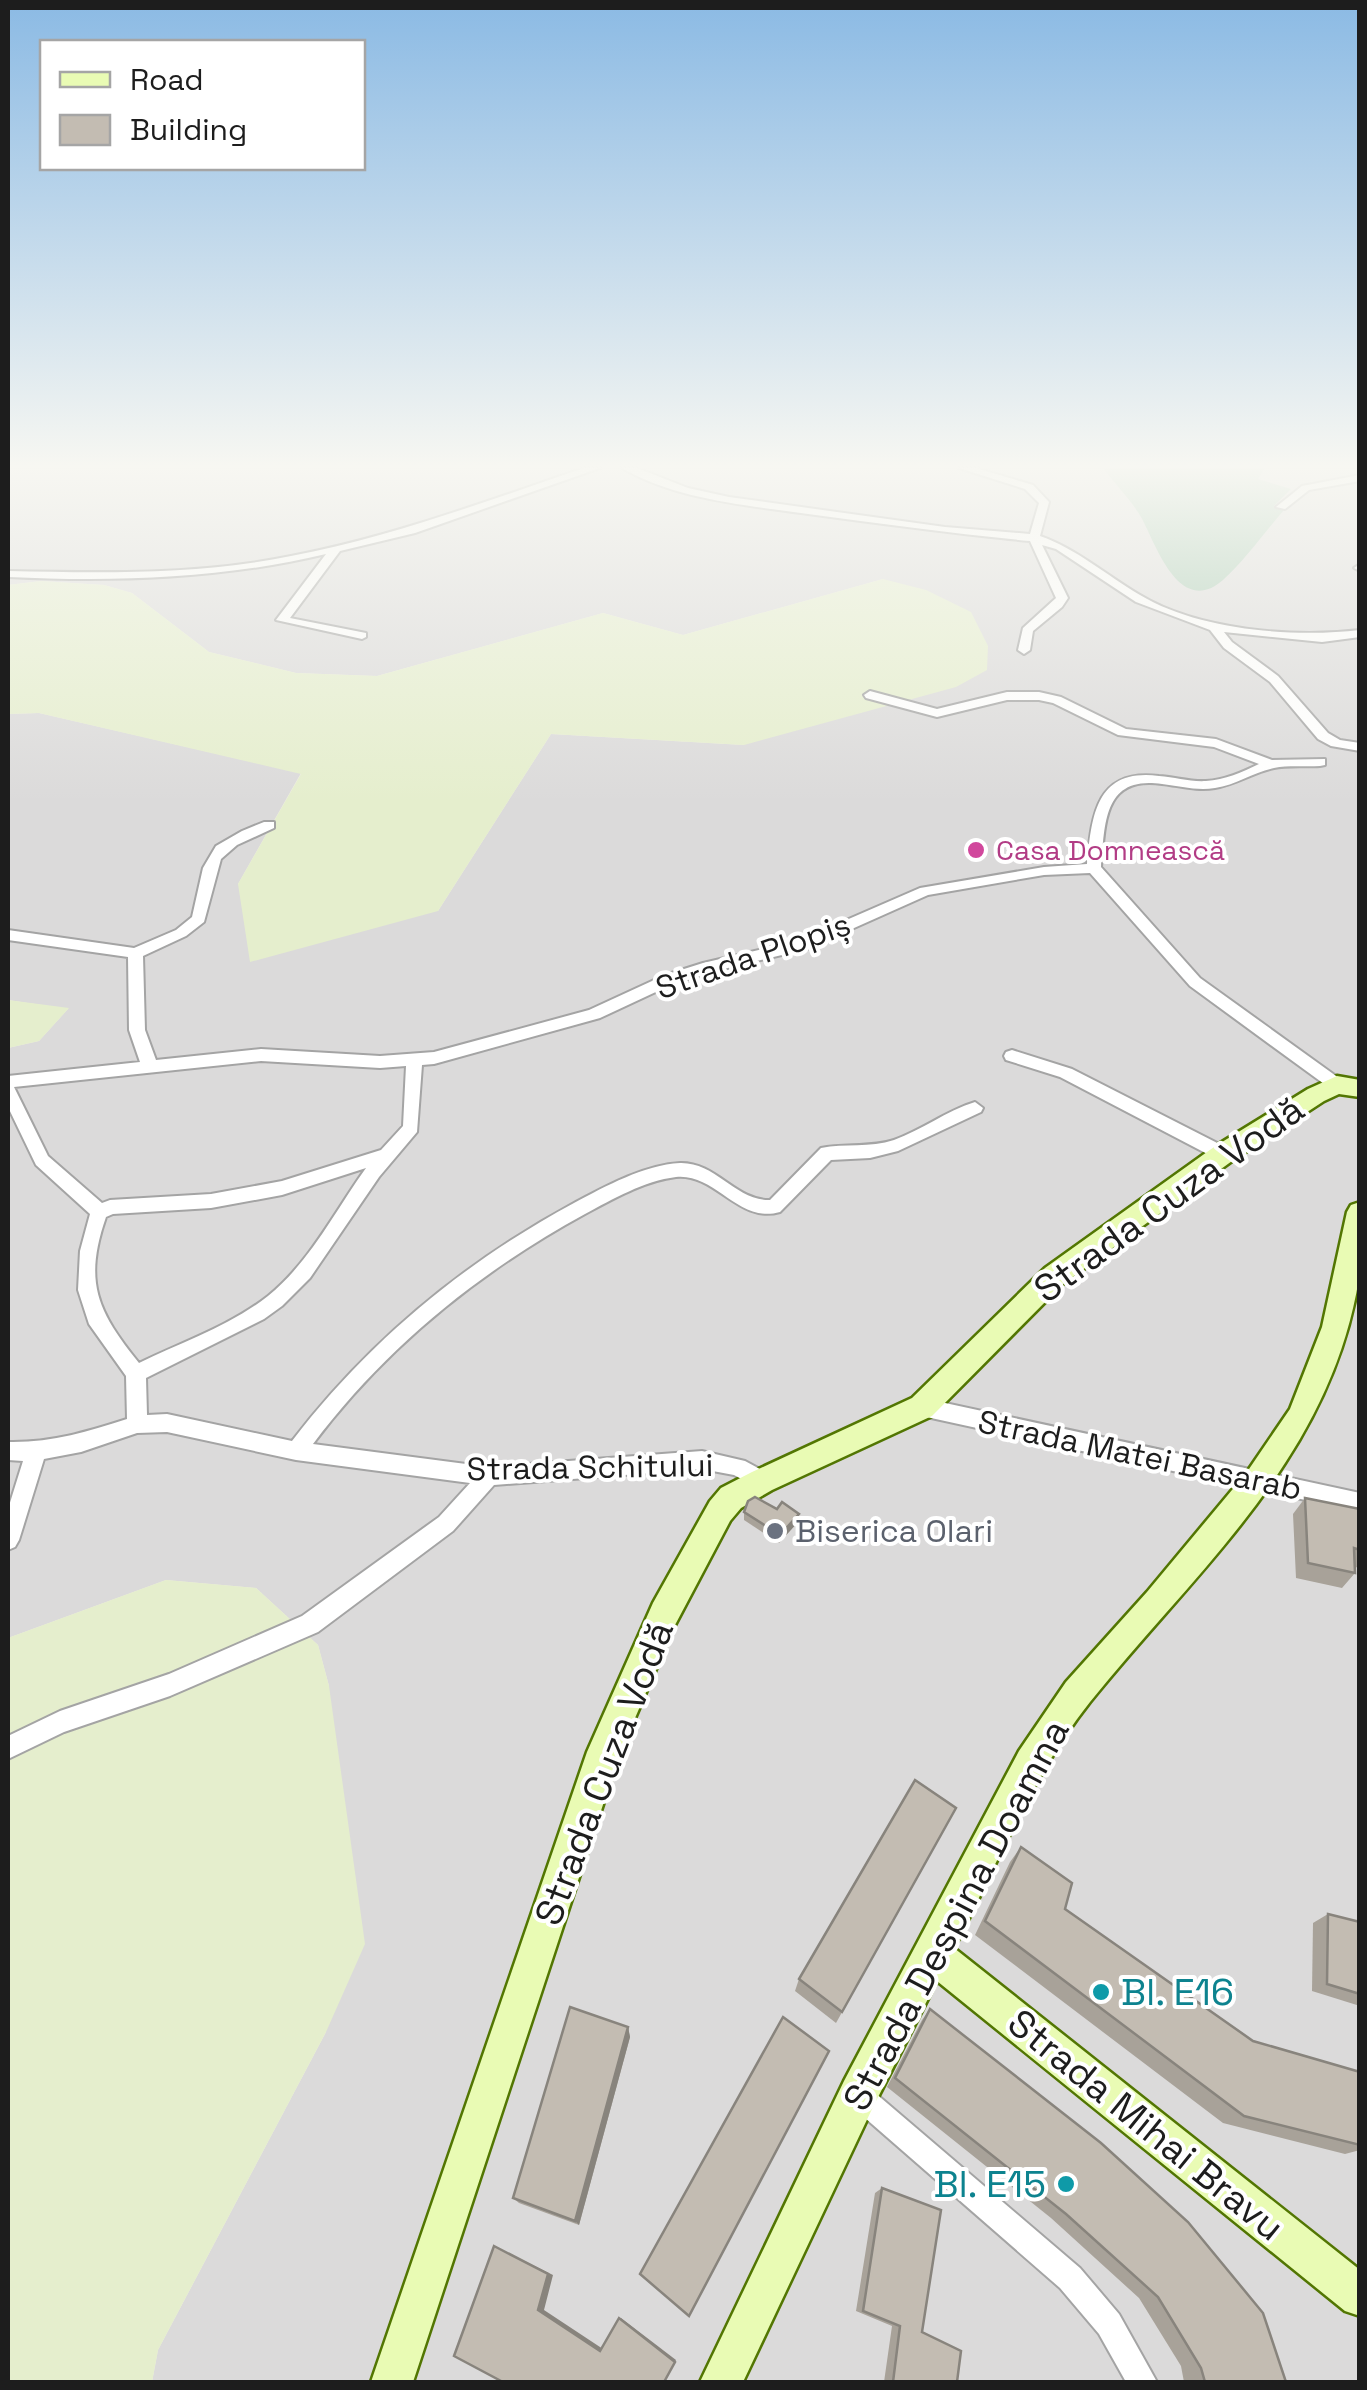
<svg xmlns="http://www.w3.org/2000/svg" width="1367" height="2390" viewBox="0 0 1367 2390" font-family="'Space Grotesk',sans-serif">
<rect width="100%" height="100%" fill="#eeede2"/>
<polygon fill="#dbdada" points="8,468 1359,468 1359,2382 152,2382 158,2350 326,2032 329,1686 318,1645 256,1588 166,1580 8,1638 8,1048 39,1041 68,1009 8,1000 8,714 39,713 301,773 238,884 438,911 551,734 744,745 883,579 683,635 603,613 377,676 296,673 209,652 132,593 104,585 41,581 8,585"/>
<g fill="#e5eecd">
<polygon points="883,579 926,590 971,612 988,646 987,670 956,687 744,745 551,734 438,911 250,962 238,884 301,774 39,713 8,714 8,585 41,581 104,585 132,593 209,652 296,673 377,676 603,613 683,635"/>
<polygon points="8,1000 69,1008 39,1041 8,1048"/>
<polygon points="166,1580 256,1588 318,1645 329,1686 365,1944 326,2032 158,2350 152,2382 8,2382 8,1638"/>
</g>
<path fill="#a3c8b0" d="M1103 468H1265L1258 479 1291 489 1274 506 1284 510C1264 533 1245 560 1223 580 1179 618 1156 544 1141 517 1131 500 1115 484 1103 468Z"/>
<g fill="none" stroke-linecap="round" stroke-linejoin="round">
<defs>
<g id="street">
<path d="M584 468H600L415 533 340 551 290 618 366 633V637L362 639 276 620 326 554C222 579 114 582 8 577V571C102 573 198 575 291 556 391 537 487 501 584 468Z"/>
<path d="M622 468H637L688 488 729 497 945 527 1030 534 1039 503 1025 489 959 468H976L1033 485 1049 502 1040 536C1077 549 1106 575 1140 595 1198 630 1293 638 1360 630V637L1322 642 1224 632 1232 642 1278 676 1328 733 1340 740 1360 743V751L1331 746 1318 739 1270 682 1224 648 1210 630 1136 602 1056 549 1042 545 1068 598 1062 607 1033 631 1030 650 1024 654 1018 650 1023 628 1056 598 1030 541C956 534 882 524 808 514 746 505 677 500 622 468Z"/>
<polygon points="1360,475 1360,481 1309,490 1285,509 1276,507 1302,486"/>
<polygon points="1360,564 1360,571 1354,568"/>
<path d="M870 691 937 709 1007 692H1039L1061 697 1126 729 1216 739 1272 760 1325 759V765L1320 766C1305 767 1288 765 1274 768 1254 772 1236 785 1215 788 1197 791 1180 786 1162 784 1103 775 1105 824 1101 867L1200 978 1343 1081 1345 1085 1343 1089H1331L1190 986 1090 873 1044 875 928 895 807 949 711 972 675 983 600 1018 434 1064 422 1065 417 1132 379 1177 310 1278 282 1306 264 1319 146 1378 147 1415 167 1414 292 1441C369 1341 463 1263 574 1203 606 1186 644 1165 680 1163 716 1162 736 1201 770 1200L821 1148C845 1143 870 1148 894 1140 922 1130 946 1111 975 1102L983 1108 981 1112 898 1151 870 1158 831 1160 780 1212C738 1224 716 1173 676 1177 644 1181 613 1199 585 1214 479 1272 386 1347 313 1444L489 1467 702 1451 745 1461 769 1474 772 1481 769 1488 762 1490 734 1475 702 1469 494 1485 453 1531 318 1632 170 1696 64 1732 8 1759V1736L60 1711 169 1674 302 1616 439 1517 470 1483 296 1460 167 1432 137 1433 81 1452 44 1459 19 1540 15 1547 8 1550V1509L23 1461 8 1460V1442C50 1443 87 1432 127 1419L126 1376 89 1324 78 1290 80 1251 90 1214 36 1165 8 1107V1076L140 1062 129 1030 128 957 8 940V930L134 948 176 930 192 917 203 868 216 846 242 831 264 822H274V828L237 845 221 859 204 922 186 936 143 956 145 1030 156 1060 261 1049 380 1056 434 1052 589 1010 665 975 703 963 798 941 920 888 1044 867 1087 864C1092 815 1096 768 1159 776 1175 777 1190 782 1206 781 1225 780 1242 772 1259 764L1214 747 1118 735 1053 703 1039 700H1007L937 717 866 698 864 695ZM261 1061 380 1068 406 1066 403 1126 381 1150 282 1181 211 1194 110 1200 102 1203 48 1156 14 1087ZM366 1168C335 1211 310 1262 268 1296 230 1326 182 1342 139 1363 98 1312 83 1283 106 1217L113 1214 211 1208 282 1195Z"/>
<polygon points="1012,1050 1072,1069 1229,1149 1232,1154 1229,1159 1217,1159 1060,1077 1006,1060 1004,1056 1006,1052"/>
<polygon points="922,1398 1360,1493 1360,1512 922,1416 915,1413 912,1407 915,1401"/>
<polygon points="858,2082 867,2086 1080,2268 1119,2314 1157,2382 1126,2382 1099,2334 1060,2288 849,2104 845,2095 849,2086"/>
</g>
<g id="secondary">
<polygon points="1337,1076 1360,1080 1360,1097 1339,1094 1324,1101 1232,1161 1063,1284 932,1416 772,1490 741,1508 730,1521 675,1625 620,1753 413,2382 371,2382 587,1752 653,1603 710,1501 721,1488 752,1472 912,1398 1045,1268 1214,1147 1308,1089"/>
<path d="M1360 1202C1360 1227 1363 1254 1359 1278 1330 1458 1198 1568 1090 1702 1032 1775 996 1867 954 1948L1360 2270V2316L1345 2311 937 1981 872 2109 743 2382H700L844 2081 1019 1751 1066 1682 1147 1592 1247 1472 1290 1409 1322 1327 1347 1212 1351 1205Z"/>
</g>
</defs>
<use href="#street" stroke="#a4a4a4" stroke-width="4"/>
<use href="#secondary" stroke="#527602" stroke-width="5"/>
<use href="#street" fill="#fff" fill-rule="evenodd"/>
<use href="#secondary" fill="#e9fbb4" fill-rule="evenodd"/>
</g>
<g fill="#a8a299">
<polygon points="1305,1498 1360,1509 1360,1568 1355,1567 1355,1573 1342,1588 1296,1578 1293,1514"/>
<polygon points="744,1512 798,1522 779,1543 744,1520"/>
<polygon points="956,1808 836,2023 795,1991 799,1979"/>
<polygon points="1021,1847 1065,1909 1253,2041 1360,2072 1360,2150 1345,2154 1223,2123 975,1935 1010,1862"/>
<polygon points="1328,1914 1360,1923 1360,2006 1312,1991 1313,1923"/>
<polygon points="930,2009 1286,2382 1184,2382 1181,2366 1139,2298 1051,2218 887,2087 922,2020"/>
<polygon points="628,2027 630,2037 579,2225 519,2203 513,2198"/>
<polygon points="882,2188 922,2332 957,2382 884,2382 892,2326 856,2311 875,2193"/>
</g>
<g fill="#88847d">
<polygon points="799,1514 798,1522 779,1543 780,1535"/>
<polygon points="628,2027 630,2037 579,2225 575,2221"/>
<polygon points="494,2246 553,2275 544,2310 603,2349 600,2351 538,2310"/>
<polygon points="619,2318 621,2318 676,2360 675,2362"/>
</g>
<g fill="#c3bcb2" stroke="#88847d" stroke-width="2.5">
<polygon points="755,1497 777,1509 782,1502 799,1514 780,1535 744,1512 748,1501"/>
<polygon points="1305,1498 1360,1509 1360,1550 1354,1548 1355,1573 1308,1563"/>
<polygon points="915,1780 956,1808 842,2012 799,1979"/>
<polygon points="1021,1847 1072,1883 1065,1909 1253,2041 1360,2072 1360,2145 1244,2116 985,1921"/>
<polygon points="1328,1914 1360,1922 1360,1994 1327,1984"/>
<polygon points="570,2007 628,2027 575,2221 513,2198"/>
<polygon points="930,2009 1101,2143 1188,2222 1263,2313 1286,2382 1205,2382 1201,2368 1158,2297 1066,2214 895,2078"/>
<polygon points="783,2017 829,2051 689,2316 640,2274"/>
<polygon points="882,2188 941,2210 922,2332 961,2351 957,2382 893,2382 900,2326 863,2311"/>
<polygon points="494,2246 548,2274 538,2310 600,2351 619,2318 675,2362 664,2382 503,2382 454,2356"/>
</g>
<linearGradient id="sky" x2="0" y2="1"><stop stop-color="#8bbae4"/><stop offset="0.58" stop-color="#f7f7f2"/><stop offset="1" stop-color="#f7f7f2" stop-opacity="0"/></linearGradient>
<rect width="1367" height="803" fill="url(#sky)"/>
<circle fill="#d1479c" stroke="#fff" stroke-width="4" cx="976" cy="850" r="10"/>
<circle fill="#6b7280" stroke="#fff" stroke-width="4" cx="775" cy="1531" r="10"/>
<g fill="#0f9aa8" stroke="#fff" stroke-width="4">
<circle cx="1101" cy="1992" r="10"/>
<circle cx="1066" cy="2184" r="10"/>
</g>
<g text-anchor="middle" stroke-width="8" stroke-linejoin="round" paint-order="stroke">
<g font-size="28" fill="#b23c85" stroke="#fff" text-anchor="start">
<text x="996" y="860">Casa Domnească</text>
</g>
<g font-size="32" fill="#1d1d1d" stroke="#fff">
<text transform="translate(753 956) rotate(-19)" y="11">Strada Plopiș</text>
<text transform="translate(1140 1455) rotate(12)" y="11">Strada Matei Basarab</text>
<text transform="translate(590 1467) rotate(-1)" y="11">Strada Schitului</text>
</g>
<g font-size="32" fill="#5b616d" stroke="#fff" text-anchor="start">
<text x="795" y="1542">Biserica Olari</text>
</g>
<g font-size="38" fill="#1d1d1d" stroke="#fff">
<text transform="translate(1169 1199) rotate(-36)" y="13">Strada Cuza Vodă</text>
<text transform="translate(604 1773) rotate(-69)" y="13">Strada Cuza Vodă</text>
<text transform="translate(956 1915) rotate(-62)" y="13">Strada Despina Doamna</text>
<text transform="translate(1146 2125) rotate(39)" y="13">Strada Mihai Bravu</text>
</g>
<g font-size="38" fill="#0d838f" stroke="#fff" text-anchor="start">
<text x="1121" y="2005">Bl. E16</text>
<text x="1046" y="2197" text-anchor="end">Bl. E15</text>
</g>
</g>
<rect width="1367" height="2390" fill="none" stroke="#1d1d1d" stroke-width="20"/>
<rect x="40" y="40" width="325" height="130" fill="#ffffff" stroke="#a5a5a5" stroke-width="2.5"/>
<rect x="60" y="72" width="50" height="15" fill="#e9fbb4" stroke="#a5a5a5" stroke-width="2.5"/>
<text x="130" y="90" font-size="30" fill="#1d1d1d">Road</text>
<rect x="60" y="115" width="50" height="30" fill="#c3bcb2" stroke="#a5a5a5" stroke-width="2.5"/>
<text x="130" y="140" font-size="30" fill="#1d1d1d">Building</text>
</svg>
